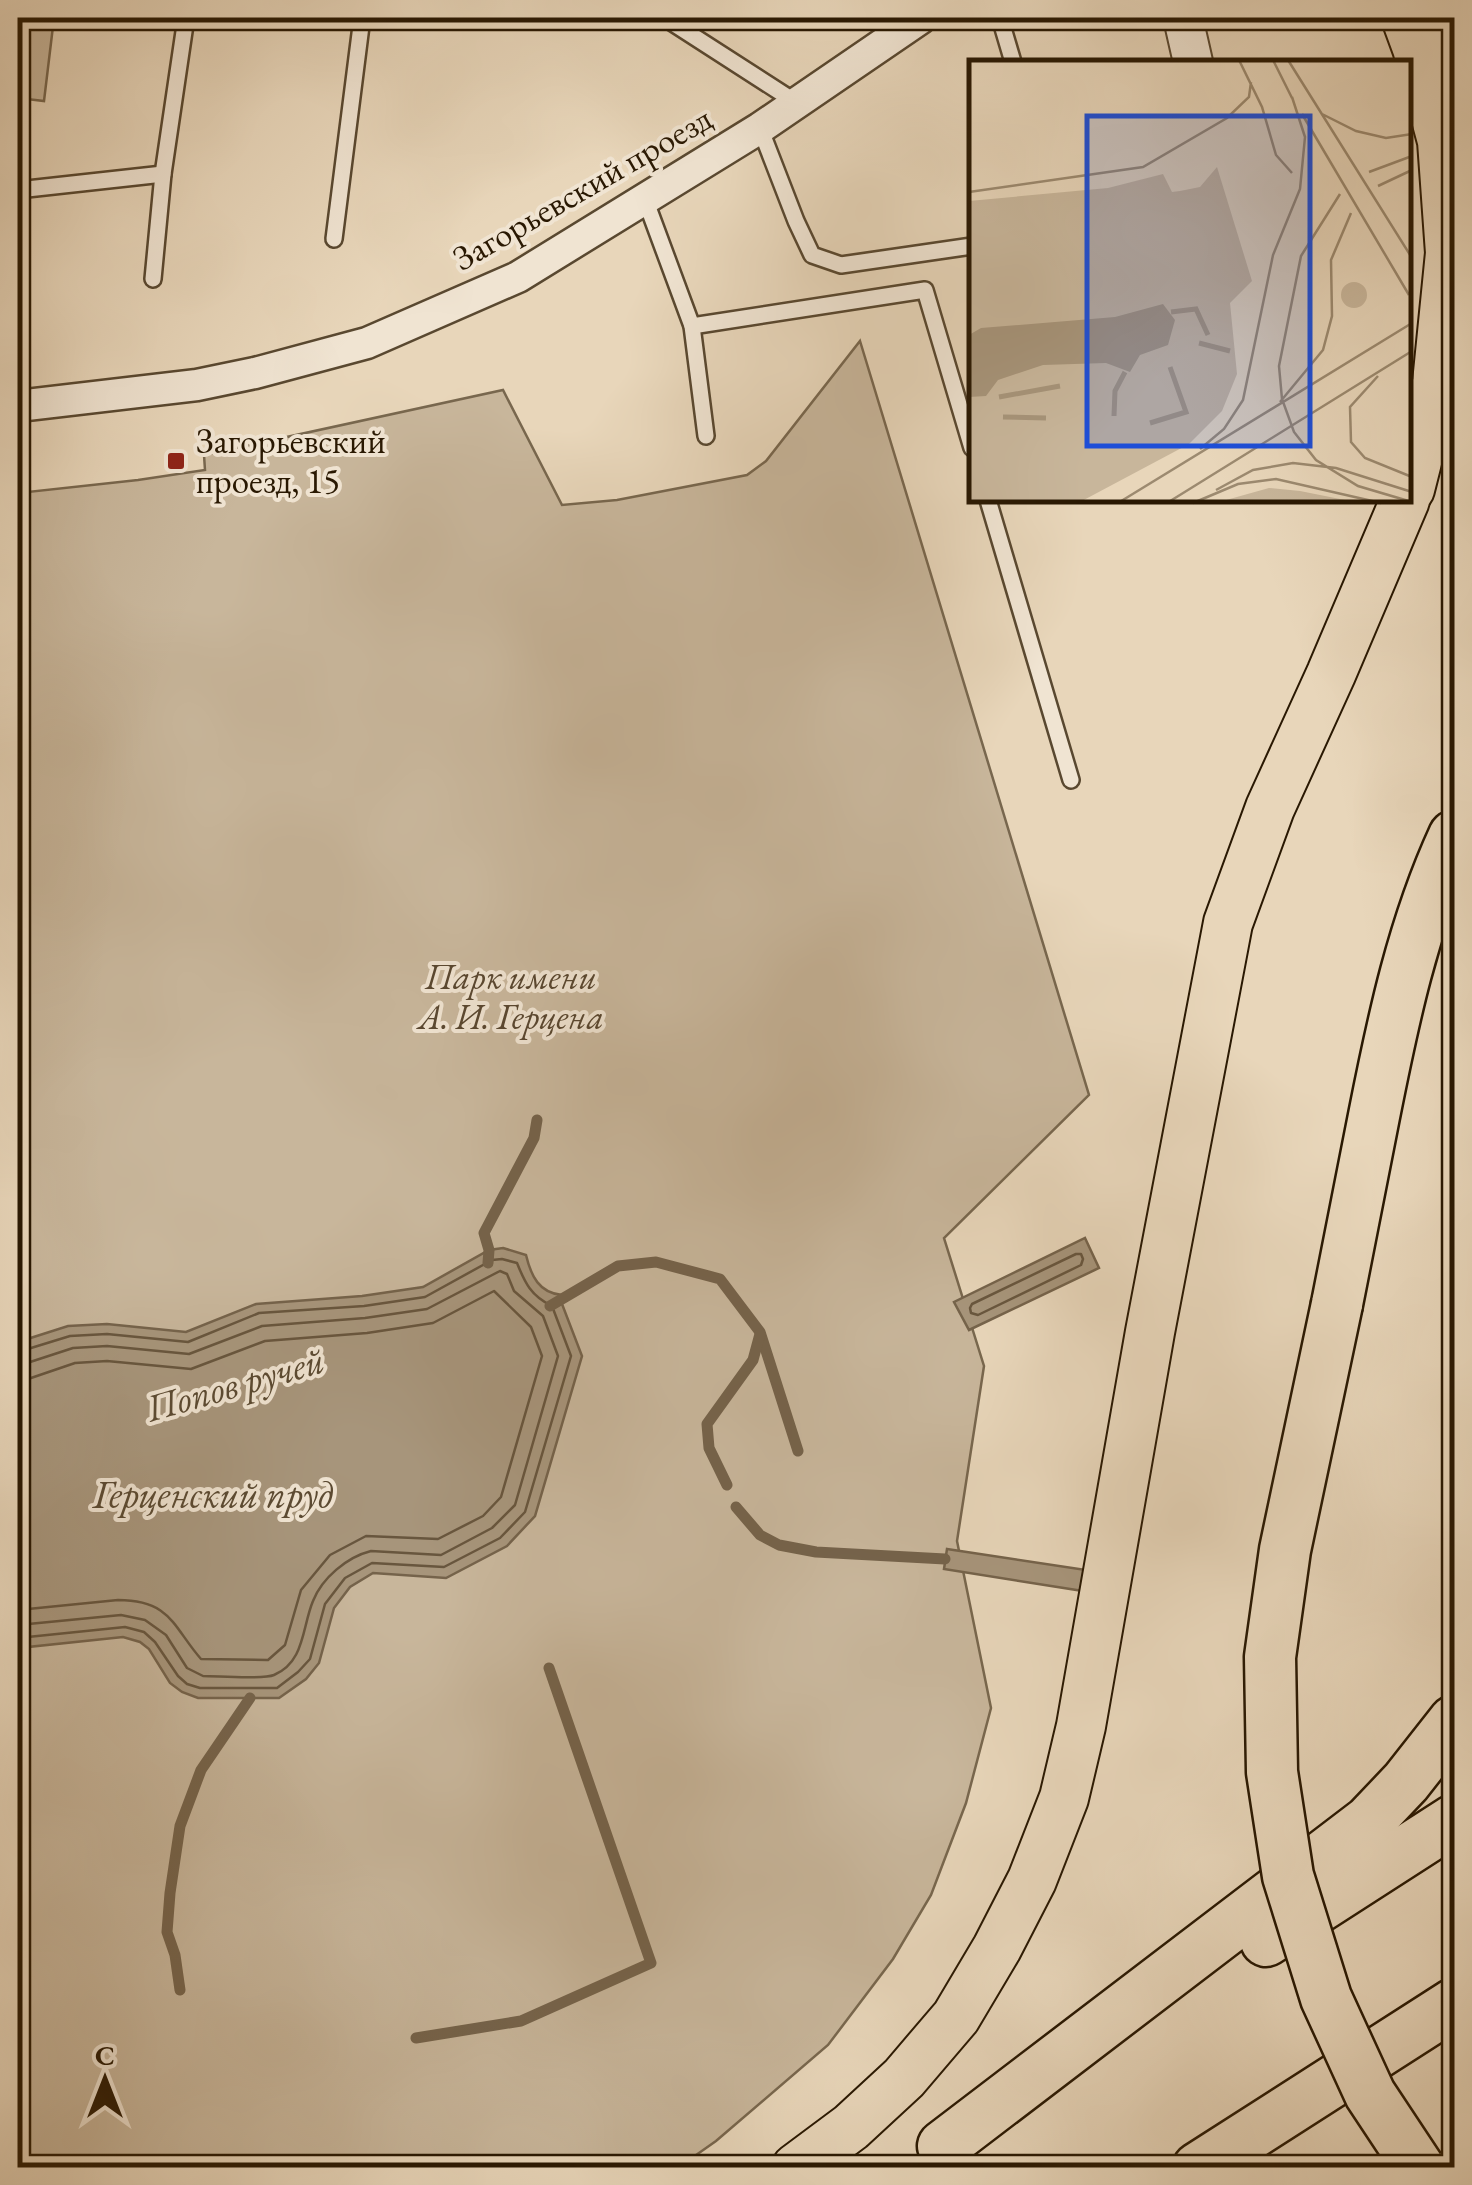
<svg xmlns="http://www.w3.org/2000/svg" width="1472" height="2185" viewBox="0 0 1472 2185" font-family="'EB Garamond',serif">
<rect width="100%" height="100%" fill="#e8d6ba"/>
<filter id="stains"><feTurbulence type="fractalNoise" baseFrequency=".002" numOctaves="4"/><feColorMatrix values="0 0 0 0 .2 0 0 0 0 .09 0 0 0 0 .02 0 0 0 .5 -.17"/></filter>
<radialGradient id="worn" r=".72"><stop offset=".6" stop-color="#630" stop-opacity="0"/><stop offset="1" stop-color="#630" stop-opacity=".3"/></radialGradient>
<g fill="#c8b69b" stroke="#78674e" stroke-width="2.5">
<polygon points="18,18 54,18 44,101 18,98"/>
<polygon points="860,341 1089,1095 944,1238 984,1366 957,1541 991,1708 966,1803 931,1895 893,1959 828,2045 716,2141 679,2167 18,2167 18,493 138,480 205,470 204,455 503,390 562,505 617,500 747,475 766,461"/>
</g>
<g fill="#a7957b" stroke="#75634b" stroke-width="2.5">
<polygon points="1085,1238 1099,1268 969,1330 954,1302"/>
<path d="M503 1248 526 1255C531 1276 539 1293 562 1295V1304L582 1356 535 1516 507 1546 446 1578 373 1573 350 1587 334 1608 319 1663 306 1679 279 1698H198L182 1692 170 1683 149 1649 140 1642 123 1637 18 1648V1342L68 1326 107 1324 186 1332 256 1304 362 1296 423 1287 489 1250Z"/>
<polygon points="947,1549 1086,1570 1083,1591 944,1569"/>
</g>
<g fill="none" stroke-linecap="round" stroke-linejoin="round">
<g stroke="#68563e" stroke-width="2.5">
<polygon points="1076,1254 1081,1254 1083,1259 1081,1265 978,1315 971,1313 970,1308 972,1304"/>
<path d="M18 1352 70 1336 107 1334 188 1342 259 1313 364 1306 425 1297 492 1260 502 1259 517 1263C525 1283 531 1296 552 1306L571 1356 525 1512 500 1538 444 1567 372 1563 345 1578 325 1604 310 1659 298 1672 277 1688H200L187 1684 178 1676 155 1642 144 1632 125 1627 18 1638"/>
<path d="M18 1364 27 1363 73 1348 107 1346 189 1354 262 1326 365 1318 427 1309 500 1271 507 1274 514 1291 543 1316 558 1356 515 1505 492 1528 441 1555 371 1551C347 1557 322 1578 313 1601 302 1627 305 1662 274 1675 262 1680 218 1676 203 1676L187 1668 166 1635 145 1620 121 1615 18 1625"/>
<path d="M18 1379 31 1378 75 1363 107 1361 191 1369 265 1341 367 1333 433 1323 494 1291 531 1327 542 1356 501 1497 483 1516 438 1539 366 1536 330 1555 301 1590 285 1645 268 1660 201 1659C173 1627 171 1600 118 1600L18 1610"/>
</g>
<g stroke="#75634b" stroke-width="11">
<polyline points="488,1263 489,1250 484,1233 534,1138 537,1120"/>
<polyline points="550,1306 618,1266 656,1262 720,1279 760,1332 798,1451"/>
<polyline points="727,1485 709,1448 707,1424 753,1360 760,1334"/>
<polyline points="736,1507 760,1535 779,1545 816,1552 945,1559"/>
<polyline points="180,1990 175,1955 167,1932 170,1893 180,1826 201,1770 250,1698"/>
<polyline points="416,2038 521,2021 651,1963 549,1668"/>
</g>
<defs>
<g id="service">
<polyline points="665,18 797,103"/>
<polyline points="1000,18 1013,62"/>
<polyline points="760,128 796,221 812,255 841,265 972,246"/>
<polyline points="18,190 163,174"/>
<polyline points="645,199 692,326 706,436"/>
<polyline points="334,239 362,18"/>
<polyline points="153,279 163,174 186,18"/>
<polyline points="692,326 925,290 972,448"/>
<polyline points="988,500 1071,780"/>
</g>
<polyline id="minor" points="18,406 197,385 255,373 367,343 518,277 760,128 921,18"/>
<polyline id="tertiary" points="1183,18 1193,62"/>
<g id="primary">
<polyline points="1406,18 1417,48 1442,141 1450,253 1437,383 1410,489"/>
<polyline points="1439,18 1454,44"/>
<polyline points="796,2168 851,2127 904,2078 956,2017 997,1948 1032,1880 1064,1798 1081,1726 1150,1332 1228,923 1270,808 1331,674 1405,500"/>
</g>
<g id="trunk">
<path d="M1337 1304C1349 1241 1362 1179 1374 1116 1393 1020 1413 925 1454 836"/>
<polyline points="1266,1941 1454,1820"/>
<polyline points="943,2146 1369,1821 1406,1782 1454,1721"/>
<polyline points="1198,2168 1454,2004"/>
</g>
</defs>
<use href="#service" stroke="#594830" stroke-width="20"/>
<use href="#minor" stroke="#594830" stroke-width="35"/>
<use href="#tertiary" stroke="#594830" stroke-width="42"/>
<use href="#primary" stroke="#291802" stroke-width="52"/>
<use href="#trunk" stroke="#291802" stroke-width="55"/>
<use href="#service" stroke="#f0e4d2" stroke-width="15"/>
<use href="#minor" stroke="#f0e4d2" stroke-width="30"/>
<use href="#tertiary" stroke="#f0e4d2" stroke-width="38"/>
<use href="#primary" stroke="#e8d6ba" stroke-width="48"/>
<use href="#trunk" stroke="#e8d6ba" stroke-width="50"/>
<defs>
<polyline id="trunk-bridge" points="1337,1304 1285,1550 1270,1657 1272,1772 1288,1876 1326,1998 1370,2094 1419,2168"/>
</defs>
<use href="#trunk-bridge" stroke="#291802" stroke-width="55" stroke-linecap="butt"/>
<use href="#trunk-bridge" stroke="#e8d6ba" stroke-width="50"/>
</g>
<rect fill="#8f2418" stroke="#f0e4d2" stroke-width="4" x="166" y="451" width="20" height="20" rx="5"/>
<g text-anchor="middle" stroke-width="8" stroke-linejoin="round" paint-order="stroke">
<g font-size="35" fill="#291802" stroke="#f0e4d2">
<text transform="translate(582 188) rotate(-30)" y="12">Загорьевский проезд</text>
</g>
<g font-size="35" fill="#291802" stroke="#f0e4d2" text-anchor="start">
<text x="196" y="453">Загорьевский<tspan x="196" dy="40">проезд, 15</tspan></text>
</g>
<g font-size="35" font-style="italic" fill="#594730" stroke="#f0e4d2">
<text x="511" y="989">Парк имени<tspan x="511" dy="40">А. И. Герцена</tspan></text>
</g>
<g font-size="38" font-style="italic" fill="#5b4a32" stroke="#f0e4d2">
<text transform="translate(235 1384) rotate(-16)" y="13">Попов ручей</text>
<text x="213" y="1507">Герценский пруд</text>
</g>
</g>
<g transform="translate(969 60)">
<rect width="442" height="442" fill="#e8d6ba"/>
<path d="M248 107 283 221 261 243 268 314 253 351 220 384 111 442H0V141L139 128 194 114 203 132 211 131 231 127ZM372 235a13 13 0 1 1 26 0a13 13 0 1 1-26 0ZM300 428 331 431 386 442H250Z" fill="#c8b69b"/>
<path d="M194 244 206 260 199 285 171 295 161 312 137 303 74 305 29 320 17 336 0 337V275L12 268 146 257Z" fill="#a7957b"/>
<path fill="none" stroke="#a7957b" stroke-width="5" d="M202 252 227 249 239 275M230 283 261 291M30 337 91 326M145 356 146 331 156 312M34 357 77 358M181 363 217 352 201 307"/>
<path fill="none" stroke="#9c8a70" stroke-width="2.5" d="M270 0 293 47 307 95 323 113M304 0 323 38M319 0 443 198M333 54 440 235M353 54 387 71 417 78 443 74M264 55 295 56M400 112 443 96M409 126 443 110M0 132 174 107 258 58 280 37 282 22M371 134 332 196 310 306 313 339 325 372 347 400 389 426 443 442M409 316 381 347 382 382 396 398 443 417M311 342 354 290 363 256 362 200 382 153M231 389 255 369 274 340 304 195 331 129 336 77 323 37M247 430 284 410 324 403 367 408 443 432M149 443 443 263M198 443 443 291M224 443 269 424 307 419 412 443"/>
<path fill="#1d4ed8" fill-opacity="0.15" stroke="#1d4ed8" stroke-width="5" d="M118 56H341V386H118Z"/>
<rect width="442" height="442" fill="none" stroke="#291802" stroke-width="5"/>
</g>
<rect width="1472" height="2185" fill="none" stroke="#e8d6ba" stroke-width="60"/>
<rect x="20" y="20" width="1432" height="2145" fill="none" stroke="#291802" stroke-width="5"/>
<rect x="30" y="30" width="1412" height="2125" fill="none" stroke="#291802" stroke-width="2.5"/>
<g transform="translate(105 2080)" stroke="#f0e4d2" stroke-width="8" paint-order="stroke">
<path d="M0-8L18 38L0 25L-18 38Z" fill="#291802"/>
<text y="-15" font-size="28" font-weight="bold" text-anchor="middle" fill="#291802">С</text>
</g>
<rect width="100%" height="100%" filter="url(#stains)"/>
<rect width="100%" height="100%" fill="url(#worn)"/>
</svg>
